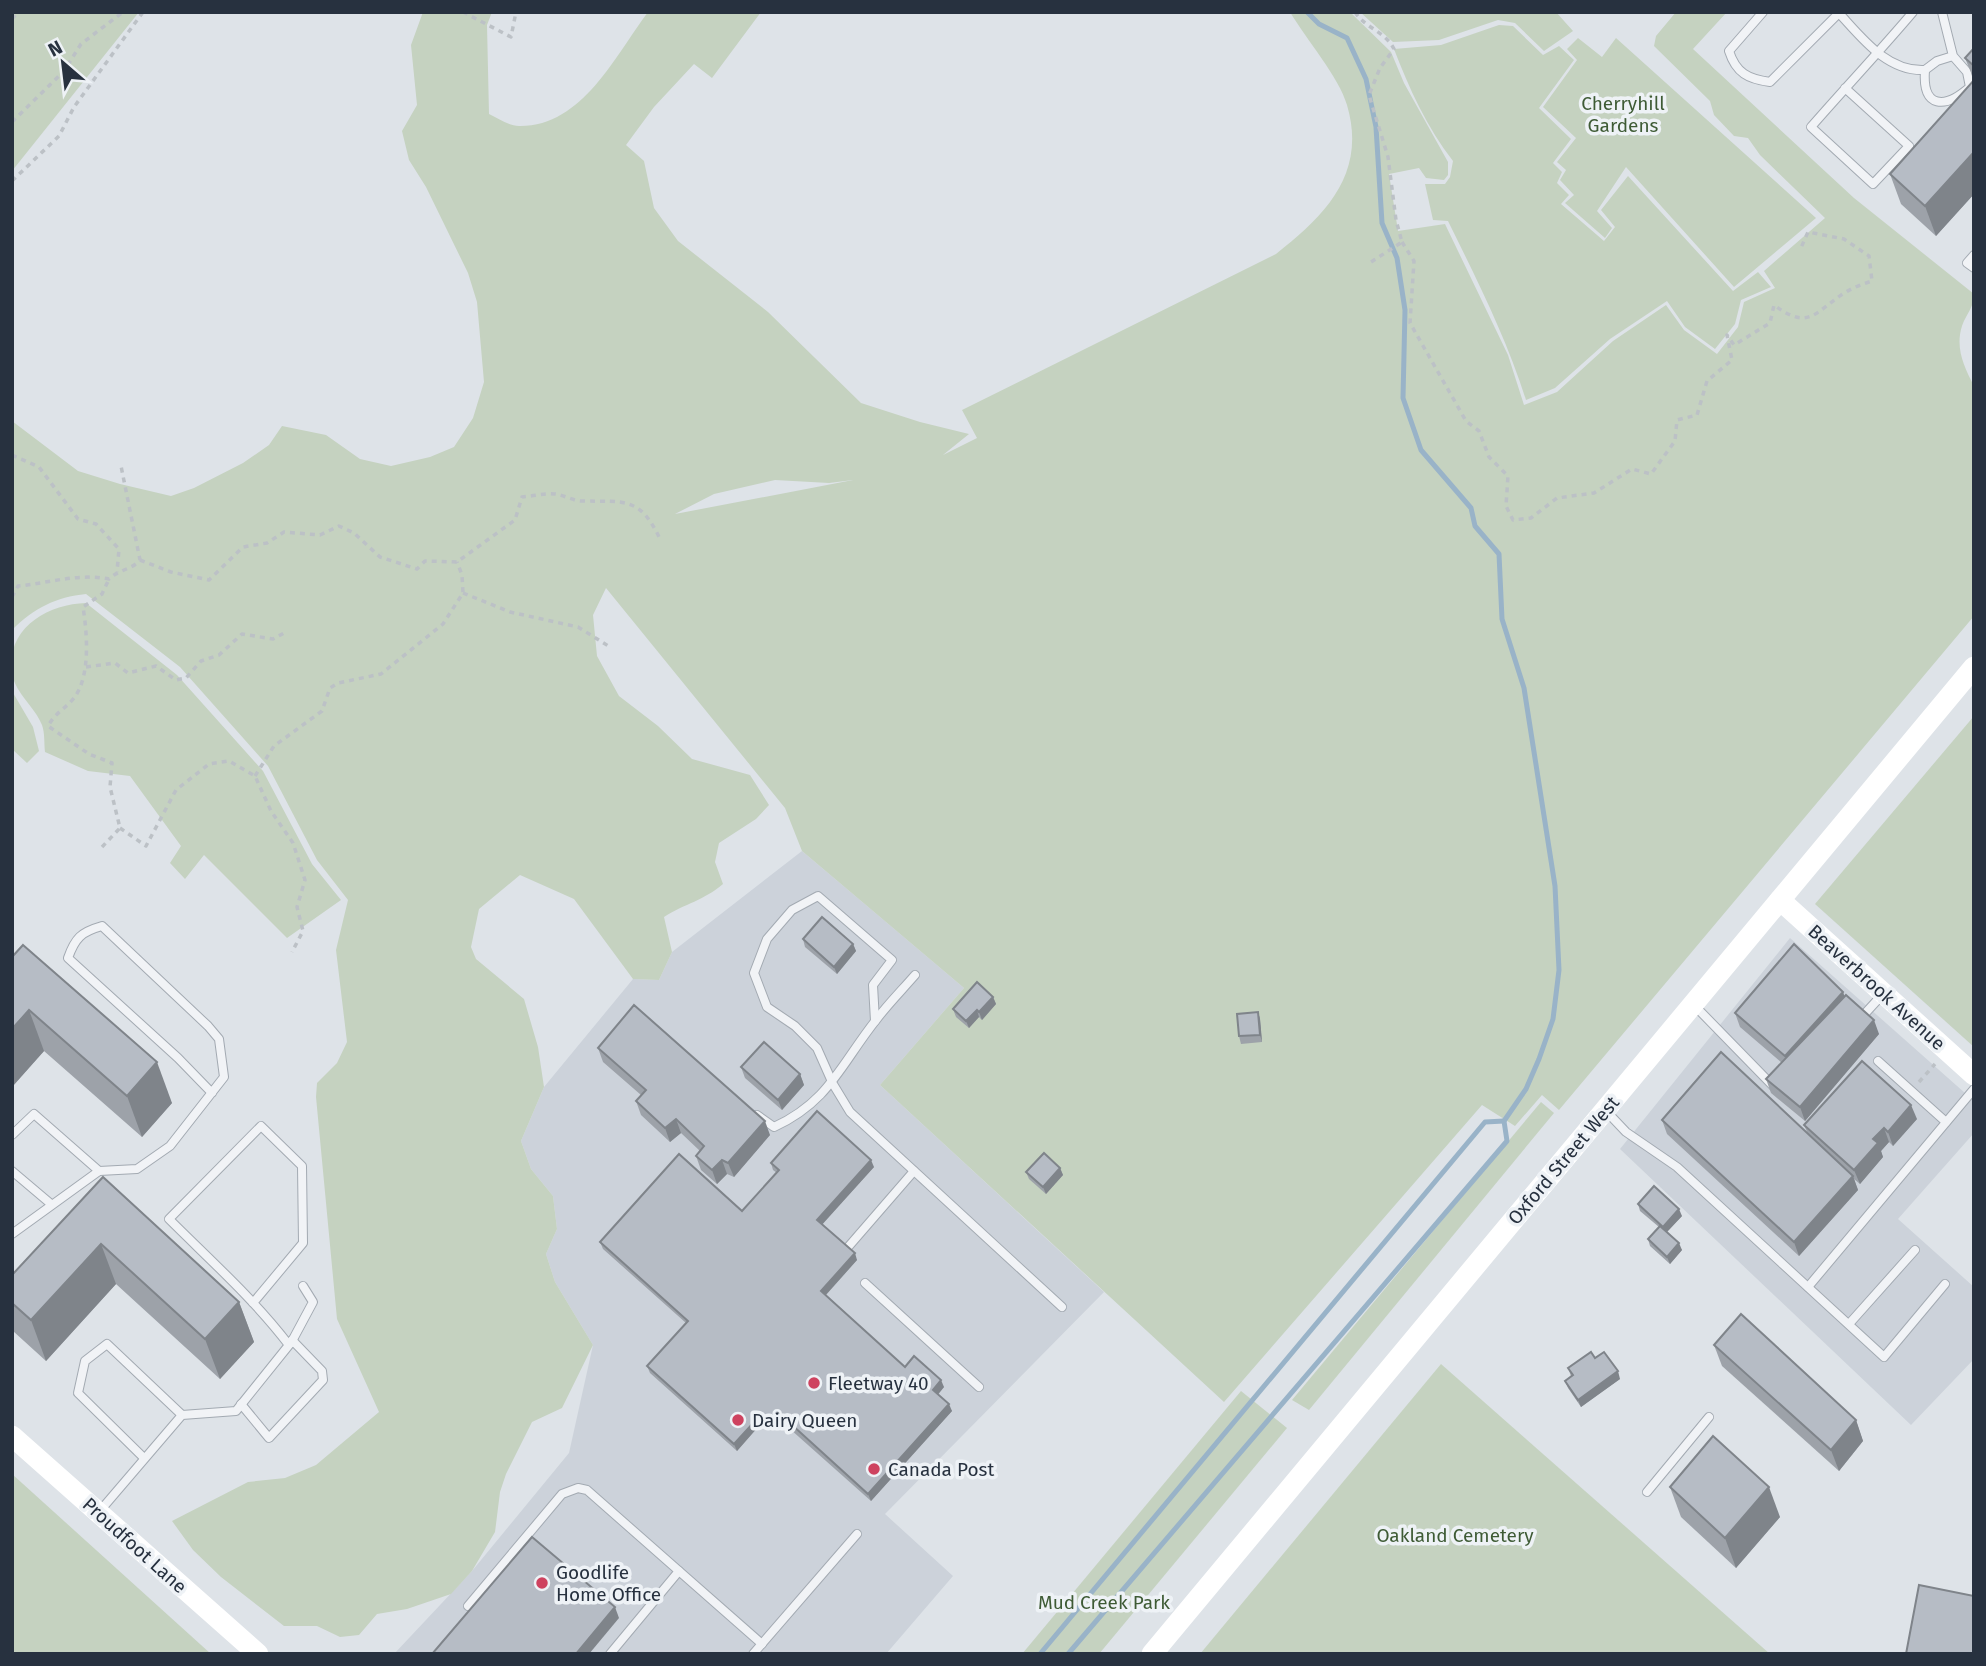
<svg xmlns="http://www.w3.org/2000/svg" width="1986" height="1666" viewBox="0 0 1986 1666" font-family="'Fira Sans',sans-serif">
<rect width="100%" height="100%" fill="#dee3e8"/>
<g fill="#ccd2da">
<polygon points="802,851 964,988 880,1085 1104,1292 885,1514 953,1576 886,1654 394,1654 472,1571 569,1453 593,1345 555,1282 546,1254 557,1229 553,1196 531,1169 521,1141 544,1087 633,979 659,980 672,952"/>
<polygon points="1790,938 1974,1101 1974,1133 1898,1219 1974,1287 1974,1359 1911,1425 1620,1149"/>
</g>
<g fill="#c5d2c0" fill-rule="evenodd">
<polygon points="12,12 139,12 12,171"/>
<path d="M423 12H492L487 25 489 114C498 118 509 126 519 126 582 127 615 56 648 12H761L712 78 694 64 654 107 626 145 644 161 654 208 678 241 768 312 861 403 920 422 969 434 943 455 977 438 962 410 1276 254C1326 215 1367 173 1347 105 1339 77 1306 39 1290 12H1350L1391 52 1404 83 1448 162V175L1444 180 1426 178 1419 168 1389 174 1398 231 1445 224 1508 355 1524 405 1557 392 1613 341 1666 305 1684 330 1717 354 1738 327 1744 302 1775 288 1764 271 1825 218 1760 155 1748 138 1734 136 1714 115 1710 101 1654 46 1656 36 1676 12H1727L1693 49 1854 198 1974 294C1974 308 1966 314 1962 326 1955 348 1964 367 1974 386V616L1559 1110 1542 1095 1515 1126 1482 1105 1224 1402 880 1085 964 988 802 851 785 808 606 588 593 615 597 656 619 696 658 726 692 759 750 775 769 805 756 819 719 843 715 862 723 884C703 901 686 903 664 917L672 952 659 980 633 979 574 899 520 875 479 909 471 947 476 959 524 999 538 1047 544 1087 521 1141 531 1169 553 1196 557 1229 546 1254 555 1282 593 1345 562 1408 532 1422 506 1474 500 1492 495 1532 472 1571 451 1594 407 1609 377 1614 359 1635 340 1637 317 1626H284L221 1577 193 1550 172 1521 248 1482 285 1478 316 1465 379 1412 337 1319 316 1097 317 1083 337 1063 347 1042 336 950 348 900 317 860 268 766 180 667 86 594C56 597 34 608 12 630V421L78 471 120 484 171 496 194 488 243 463 269 445 282 426 326 435 360 459 391 466 430 457 454 447 473 418 484 382 477 302 468 273 426 187 409 160 402 131 417 105 411 45ZM775 480 829 483 853 480 675 514 714 494Z"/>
<polygon points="1360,12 1556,12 1573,31 1544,51 1515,23 1498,20 1439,40 1393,42"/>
<path d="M1499 25 1513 26 1543 55 1559 46 1574 60 1539 108 1571 139 1553 163 1562 172 1557 183 1569 195 1561 204 1604 241 1615 227 1601 210 1628 176 1733 291 1758 272 1771 287 1741 300 1735 324 1715 349 1685 327 1667 301 1610 339 1555 388 1526 400C1506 337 1477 280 1448 221L1433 220 1425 184H1445L1450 177 1453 161C1427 128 1409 88 1394 49L1441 45Z"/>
<polygon points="1578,38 1602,57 1616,38 1816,218 1734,287 1626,167 1597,211 1612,228 1605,238 1565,203 1574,195 1560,180 1566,170 1557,162 1576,138 1543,107 1577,60 1567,49"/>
<path d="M86 603 177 675 263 771 312 864 341 900 287 938 204 855 185 879 170 863 181 846 130 776 88 771 45 752C44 744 45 733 42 725 35 707 16 694 12 674 5 629 47 604 86 603Z"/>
<polygon points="12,691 33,727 39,751 27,763 12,749"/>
<polygon points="1974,716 1974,1047 1815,904"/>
<polygon points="1541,1102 1554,1113 1309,1410 1292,1400"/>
<polygon points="1441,1364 1770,1654 1200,1654"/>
<polygon points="1241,1391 1287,1428 1099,1654 1022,1654"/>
<polygon points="12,1474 211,1654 12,1654"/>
</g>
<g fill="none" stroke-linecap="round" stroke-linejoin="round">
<g stroke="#99b3c8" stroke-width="5">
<polyline points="1040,1654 1485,1122 1504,1121"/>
<polyline points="1068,1654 1507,1141 1504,1121 1526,1089 1539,1059 1553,1019 1559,970 1555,886 1524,688 1502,619 1499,554 1475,526 1471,508 1421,450 1403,398 1405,310 1397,258 1382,223 1376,127 1366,79 1347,38 1319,24 1307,12"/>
</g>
<defs>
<g id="lane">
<path d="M1763 12 1729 51C1736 73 1748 79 1770 82L1839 13"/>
<path d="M1838 12C1862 38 1887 72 1925 70"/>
<path d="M1942 12 1953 56 1967 72 1970 87C1945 109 1922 109 1925 70L1937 61 1953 56"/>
<path d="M1845 88 1909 146 1873 184 1811 127C1845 88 1880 51 1913 12"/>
<polyline points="1974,255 1967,263 1974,268"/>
<polyline points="1695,1006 1776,1089"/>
<polyline points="1860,1019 1882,995"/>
<polyline points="875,1021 873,985 892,960 818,896 792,910 767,939 754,973 767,1007 795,1026 817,1048 833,1084 850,1112 1062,1307"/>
<polyline points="1878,1061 1946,1122"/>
<polyline points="1607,1112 1626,1132 1677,1167 1884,1357 1945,1284"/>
<path d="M757 1115 774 1127C829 1102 841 1064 876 1020 888 1004 902 990 915 975"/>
<polyline points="12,1135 34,1114 99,1171"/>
<polyline points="12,1171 51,1204"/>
<path d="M12 1234 99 1171 137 1169 170 1146 224 1077 219 1039 208 1026 102 926C81 932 75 938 68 958L178 1058 212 1093"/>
<polyline points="849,1246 914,1171"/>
<polyline points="865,1283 979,1387"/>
<polyline points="1808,1287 1974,1089"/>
<polyline points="1849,1324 1915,1250"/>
<polyline points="291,1343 313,1302 303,1286"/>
<polyline points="241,1404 269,1438 323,1380 322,1371 292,1340"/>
<polyline points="144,1458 78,1393 85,1361 107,1344 182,1415"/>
<polyline points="1647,1492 1709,1417"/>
<path d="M99 1512 182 1415 236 1411 289 1345C254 1299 210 1260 169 1219L261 1126 302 1166 303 1243 253 1303"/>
<polyline points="468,1606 562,1494 578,1488 587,1490 679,1571"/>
<polyline points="610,1654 679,1571 762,1644"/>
<polyline points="753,1654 857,1534"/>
</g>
</defs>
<use href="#lane" stroke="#a3aab2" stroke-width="10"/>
<g stroke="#bcc1c6" stroke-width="3.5" stroke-dasharray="5 5" stroke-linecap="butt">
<polyline points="463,12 511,37 516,12"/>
<path d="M1355 12C1366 29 1385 31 1394 49L1380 68 1369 95 1388 157 1396 220 1402 242 1368 264"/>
<polyline points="12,19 18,12"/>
<polyline points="12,122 64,71 81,44 123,12"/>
<polyline points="12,181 59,136 74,107 143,12"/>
<path d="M1402 242 1414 261 1410 323 1466 421 1479 431 1489 457 1508 476 1506 506 1513 520 1531 518 1557 498 1594 493 1632 469 1651 474 1675 441 1677 420 1697 415 1707 381 1732 360 1727 335 1734 345 1770 323 1774 305C1810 332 1815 311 1846 292 1854 287 1863 284 1872 281L1869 256 1844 239 1808 232 1800 250"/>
<polyline points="12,455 39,467 78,519 96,524 119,549 117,572"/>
<path d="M140 560 171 572 209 580 243 547 267 543 284 532 320 535 339 526 354 533 380 557 417 569 425 561 457 562 515 520 522 497C533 496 545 493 555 494 564 495 573 501 582 501 626 502 640 496 661 541"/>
<polyline points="463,593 510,612 578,627 610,647"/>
<path d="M12 597 18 586C49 583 78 573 109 579 118 570 133 569 140 560L121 466"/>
<polyline points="86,667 115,663 128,673 156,666 176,680 186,678 201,661 219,655 242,634 273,639 284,633"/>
<polyline points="255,776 274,746 322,711 330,688 338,683 381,674 443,624 463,593 462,575 457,562"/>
<polyline points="120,828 146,846 176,790 209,764 229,761 255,776 271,811 293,843 305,880 297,907 303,931 292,952"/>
<path d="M102 847 120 828 110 787 112 763 89 754 48 726C56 712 65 709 74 698 91 676 87 632 83 607L102 594 109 579"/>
<polyline points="1919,1082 1935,1064"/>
</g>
<use href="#lane" stroke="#f1f3f6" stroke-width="8"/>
<g stroke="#fff" stroke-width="21">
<polyline points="1780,900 1974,1075"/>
<polyline points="12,1436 258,1654"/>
<polyline points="1152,1654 1974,667"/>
</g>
</g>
<g fill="#9da2a9">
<polygon points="1974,48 1974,194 1936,236 1901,204 1890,174 1974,80 1965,58"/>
<polygon points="803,939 853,944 856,951 837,974 805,947"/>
<polygon points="12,957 172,1103 142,1137 44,1051 12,1087"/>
<polygon points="1843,992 1844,997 1879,1034 1805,1121 1771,1093 1766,1079 1782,1063 1740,1027 1735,1013"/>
<polygon points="993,997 996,1004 982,1020 979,1017 969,1028 956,1017 953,1009"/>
<polygon points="1258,1012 1260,1019 1262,1042 1241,1044 1239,1036"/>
<polygon points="598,1048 770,1135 734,1177 727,1174 717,1184 701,1170 696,1156 700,1151 681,1133 670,1142 641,1115 636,1101 641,1095 603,1062"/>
<polygon points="741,1067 800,1074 804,1085 782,1110 745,1078"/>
<polygon points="1917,1119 1893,1146 1889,1142 1881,1151 1883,1157 1860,1184 1854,1179 1858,1190 1799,1256 1667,1134 1662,1120 1808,1134 1804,1125"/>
<polygon points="771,1163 874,1167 822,1224 857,1260 826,1295 905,1367 944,1387 938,1394 952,1411 871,1501 781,1421 758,1427 737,1451 650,1373 647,1366 686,1323 603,1249 600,1242 742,1211 777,1173 773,1170"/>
<polygon points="1060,1168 1063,1175 1046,1194 1029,1179 1026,1172"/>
<polygon points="103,1177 239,1302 254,1342 220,1379 116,1284 46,1361 13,1331 12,1275"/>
<polygon points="1638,1204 1682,1216 1667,1232 1682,1250 1670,1264 1650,1246 1648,1239 1659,1227 1640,1211"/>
<polygon points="1714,1345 1856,1420 1863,1441 1839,1471 1722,1366"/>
<polygon points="1595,1358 1620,1379 1581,1407 1568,1388 1565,1381 1571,1376 1568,1368"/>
<polygon points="1670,1487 1780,1517 1736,1568 1681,1517"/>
</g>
<g fill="#7f848a">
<polygon points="1974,152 1974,194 1936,236 1925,206"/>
<polygon points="853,944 856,951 837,974 834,967"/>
<polygon points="1843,992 1848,1006 1790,1070 1785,1056"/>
<polygon points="993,997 996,1004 982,1020 979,1012"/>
<polygon points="29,1010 44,1051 12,1087 12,1029"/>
<polygon points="977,1010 979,1017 969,1028 966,1021"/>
<polygon points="1258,1012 1260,1019 1262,1042 1260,1035"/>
<polygon points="1874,1020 1879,1034 1805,1121 1800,1107"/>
<polygon points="157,1062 172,1103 142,1137 127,1096"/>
<polygon points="800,1074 804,1085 782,1110 778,1100"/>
<polygon points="1911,1105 1917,1119 1893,1146 1888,1132"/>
<polygon points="676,1119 681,1133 670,1142 665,1128"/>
<polygon points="765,1121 770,1135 734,1177 728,1163"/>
<polygon points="1884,1128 1889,1142 1881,1151 1883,1157 1860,1184 1854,1170 1873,1139"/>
<polygon points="722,1160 727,1174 717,1184 712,1170"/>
<polygon points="871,1160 874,1167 820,1227 817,1220"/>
<polygon points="1060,1168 1063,1175 1046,1194 1043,1187"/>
<polygon points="1853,1176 1858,1190 1799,1256 1794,1242"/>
<polygon points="1679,1209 1682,1216 1665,1234 1663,1227"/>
<polygon points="1679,1243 1682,1250 1670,1264 1667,1257"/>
<polygon points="101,1244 116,1284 46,1361 31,1320"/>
<polygon points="855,1253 857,1260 823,1298 821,1291"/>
<polygon points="239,1302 254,1342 220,1379 205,1339"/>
<polygon points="1618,1371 1620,1379 1581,1407 1578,1400"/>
<polygon points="941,1380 944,1387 936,1397 933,1390"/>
<polygon points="949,1404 952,1411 871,1501 868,1494"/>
<polygon points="756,1420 758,1427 737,1451 734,1444"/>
<polygon points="1856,1420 1863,1441 1839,1471 1831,1450"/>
<polygon points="1769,1487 1780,1517 1736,1568 1725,1538"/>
<polygon points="615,1607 619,1618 589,1654 576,1654"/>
</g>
<g fill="#b6bcc5" stroke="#7f848a" stroke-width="2">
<polygon points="1974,48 1974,66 1965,58"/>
<polygon points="1974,80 1974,152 1925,206 1890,174"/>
<polygon points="822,917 853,944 834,967 803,939"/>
<polygon points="1794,944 1843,992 1785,1056 1735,1013"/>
<polygon points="23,945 157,1062 127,1096 29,1010 12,1029 12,957"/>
<polygon points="977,982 993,997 979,1012 977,1010 966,1021 953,1009"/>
<polygon points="1846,995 1874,1020 1800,1107 1766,1079"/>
<polygon points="634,1005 765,1121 728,1163 722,1160 712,1170 696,1156 704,1146 676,1119 665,1128 636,1101 646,1090 598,1048"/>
<polygon points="1258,1012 1260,1035 1239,1036 1237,1014"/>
<polygon points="764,1042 800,1074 778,1100 741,1067"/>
<polygon points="1721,1052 1853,1176 1794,1242 1662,1120"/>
<polygon points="1862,1061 1911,1105 1888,1132 1884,1128 1873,1139 1878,1143 1854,1170 1804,1125"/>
<polygon points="817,1111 871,1160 817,1220 855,1253 821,1291 905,1367 914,1356 941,1380 933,1390 949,1404 868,1494 779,1413 756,1420 734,1444 647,1366 688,1321 600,1242 679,1154 742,1211 779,1170 771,1163"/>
<polygon points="1044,1153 1060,1168 1043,1187 1026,1172"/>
<polygon points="103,1177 239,1302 205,1339 101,1244 31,1320 12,1303 12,1275"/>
<polygon points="1654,1186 1679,1209 1663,1227 1638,1204"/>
<polygon points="1660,1226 1679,1243 1667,1257 1648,1239"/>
<polygon points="1741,1314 1856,1420 1831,1450 1714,1345"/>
<polygon points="1591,1352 1595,1358 1604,1352 1618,1371 1578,1400 1565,1381 1573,1375 1568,1368"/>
<polygon points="1713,1436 1769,1487 1725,1538 1670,1487"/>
<polygon points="532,1537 615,1607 576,1654 432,1654"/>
<polygon points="1919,1585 1974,1596 1973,1654 1906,1654"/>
</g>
<g fill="#ce425f" stroke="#eef2f6" stroke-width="2.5">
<circle cx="814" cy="1383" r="7"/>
<circle cx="738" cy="1420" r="7"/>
<circle cx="874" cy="1469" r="7"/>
<circle cx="542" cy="1583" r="7"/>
</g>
<g text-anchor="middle" stroke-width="7" stroke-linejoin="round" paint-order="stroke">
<g font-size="19" fill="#3e5b35" stroke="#eef2f6">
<text x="1623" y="110">Cherryhill<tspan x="1623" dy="22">Gardens</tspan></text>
<text x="1455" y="1542">Oakland Cemetery</text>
<text x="1104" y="1609">Mud Creek Park</text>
</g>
<g font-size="19" fill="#27313f" stroke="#eef2f6">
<text transform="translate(1877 987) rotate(42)" y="7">Beaverbrook Avenue</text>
<text transform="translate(1563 1160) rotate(-50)" y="7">Oxford Street West</text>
<text transform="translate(135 1545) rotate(42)" y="7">Proudfoot Lane</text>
</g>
<g font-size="19" fill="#27313f" stroke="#eef2f6" text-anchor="start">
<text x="828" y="1390">Fleetway 40</text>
<text x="752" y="1427">Dairy Queen</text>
<text x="888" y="1476">Canada Post</text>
<text x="556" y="1579">Goodlife<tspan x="556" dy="22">Home Office</tspan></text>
</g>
</g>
<rect width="1986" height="1666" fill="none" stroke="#27313f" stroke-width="28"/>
<g transform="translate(63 63) rotate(332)" stroke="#eef2f6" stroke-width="5" paint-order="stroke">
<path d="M0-5L12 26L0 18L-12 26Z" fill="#27313f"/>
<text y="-10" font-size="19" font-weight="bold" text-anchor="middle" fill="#27313f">N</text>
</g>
</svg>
